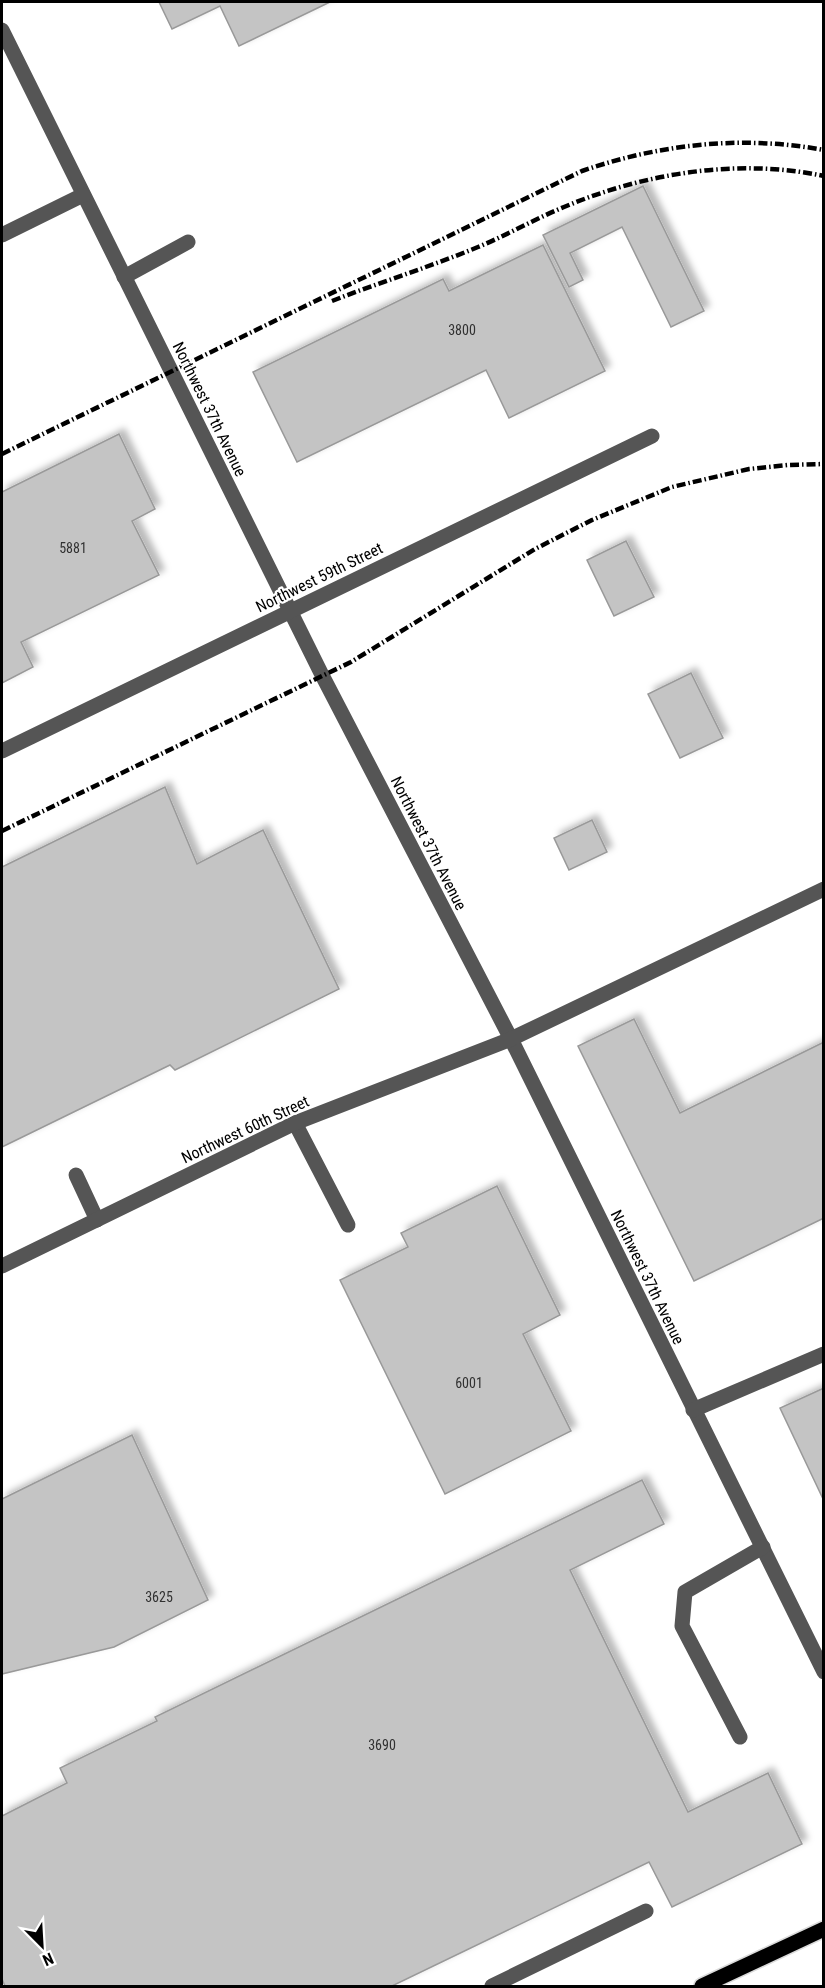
<svg xmlns="http://www.w3.org/2000/svg" width="825" height="1988" viewBox="0 0 825 1988" font-family="'Roboto Condensed',sans-serif">
<defs>
<filter id="shadow"><feDropShadow dx="5.5" dy="-5.5" stdDeviation="3" flood-color="#0004"/></filter>
</defs>
<rect width="100%" height="100%" fill="#fff"/>
<g fill="#c4c4c4" stroke="#999" stroke-width="1.5" filter="url(#shadow)">
<polygon points="159,2 330,2 239,46 220,6 172,29"/>
<polygon points="643,186 704,311 671,327 622,227 570,253 583,280 569,287 543,235"/>
<polygon points="543,245 605,371 509,418 486,370 297,462 253,372 443,279 449,291"/>
<polygon points="119,434 155,509 132,521 159,575 21,642 33,667 2,683 2,492"/>
<polygon points="626,541 654,597 614,616 587,560"/>
<polygon points="691,673 723,738 680,758 648,694"/>
<polygon points="165,787 197,864 263,830 339,989 175,1070 170,1065 2,1147 2,867"/>
<polygon points="592,820 607,852 569,870 554,838"/>
<polygon points="634,1019 680,1113 824,1042 824,1218 694,1281 578,1046"/>
<polygon points="497,1186 560,1315 523,1334 571,1431 445,1494 340,1280 408,1247 401,1233"/>
<polygon points="824,1388 824,1501 780,1408"/>
<polygon points="132,1435 208,1600 114,1647 2,1674 2,1499"/>
<polygon points="642,1480 664,1524 570,1570 688,1812 768,1773 802,1844 672,1907 649,1862 392,1986 5,1986 2,1979 2,1816 67,1783 60,1768 157,1721 155,1717"/>
</g>
<g fill="none" stroke-linecap="round" stroke-linejoin="round">
<defs>
<polyline id="major" points="702,1986 824,1929"/>
</defs>
<use href="#major" stroke="#dbdbdb" stroke-width="18"/>
<g stroke="#555" stroke-width="15">
<polyline points="2,30 322,675 511,1039 824,1672"/>
<polyline points="2,235 83,195"/>
<polyline points="124,277 188,242"/>
<polyline points="2,751 652,436"/>
<polyline points="295,1123 348,1225"/>
<polyline points="76,1175 97,1220"/>
<polyline points="2,1266 295,1123 511,1039 824,889"/>
<polyline points="693,1410 824,1354"/>
<polyline points="740,1737 682,1626 685,1592 763,1547"/>
<polyline points="492,1986 646,1911"/>
</g>
<use href="#major" stroke="#000" stroke-width="15"/>
<g stroke="#000" stroke-width="4.5" stroke-dasharray="9 3 1.5 3" stroke-linecap="butt">
<path d="M332 301C380 282 430 267 478 247 507 235 535 219 564 207 645 173 737 158 824 176"/>
<path d="M2 454 582 171C660 144 742 135 824 150"/>
<polyline points="2,831 351,662 535,549 592,520 672,487 749,469 788,465 824,464"/>
</g>
</g>
<g text-anchor="middle" stroke-width="4.5" stroke-linejoin="round" paint-order="stroke">
<g font-size="14" fill="#313131">
<text x="462" y="335">3800</text>
<text x="73" y="553">5881</text>
<text x="469" y="1388">6001</text>
<text x="159" y="1602">3625</text>
<text x="382" y="1750">3690</text>
</g>
<g font-size="16" fill="#000" stroke="#fff">
<text transform="translate(210 409) rotate(64)" y="6">Northwest 37th Avenue</text>
<text transform="translate(319 577) rotate(-26)" y="6">Northwest 59th Street</text>
<text transform="translate(429 843) rotate(63)" y="6">Northwest 37th Avenue</text>
<text transform="translate(245 1129) rotate(-25)" y="6">Northwest 60th Street</text>
<text transform="translate(648 1277) rotate(64)" y="6">Northwest 37th Avenue</text>
</g>
</g>
<rect width="825" height="1988" fill="none" stroke="#000000" stroke-width="6"/>
<g transform="translate(42 1946) rotate(156)" stroke="#ffffff" stroke-width="4.5" paint-order="stroke">
<path d="M0-4.5L10 22L0 15L-10 22Z" fill="#000000"/>
<text y="-9" font-size="16" font-weight="bold" text-anchor="middle" fill="#000000">N</text>
</g>
</svg>
